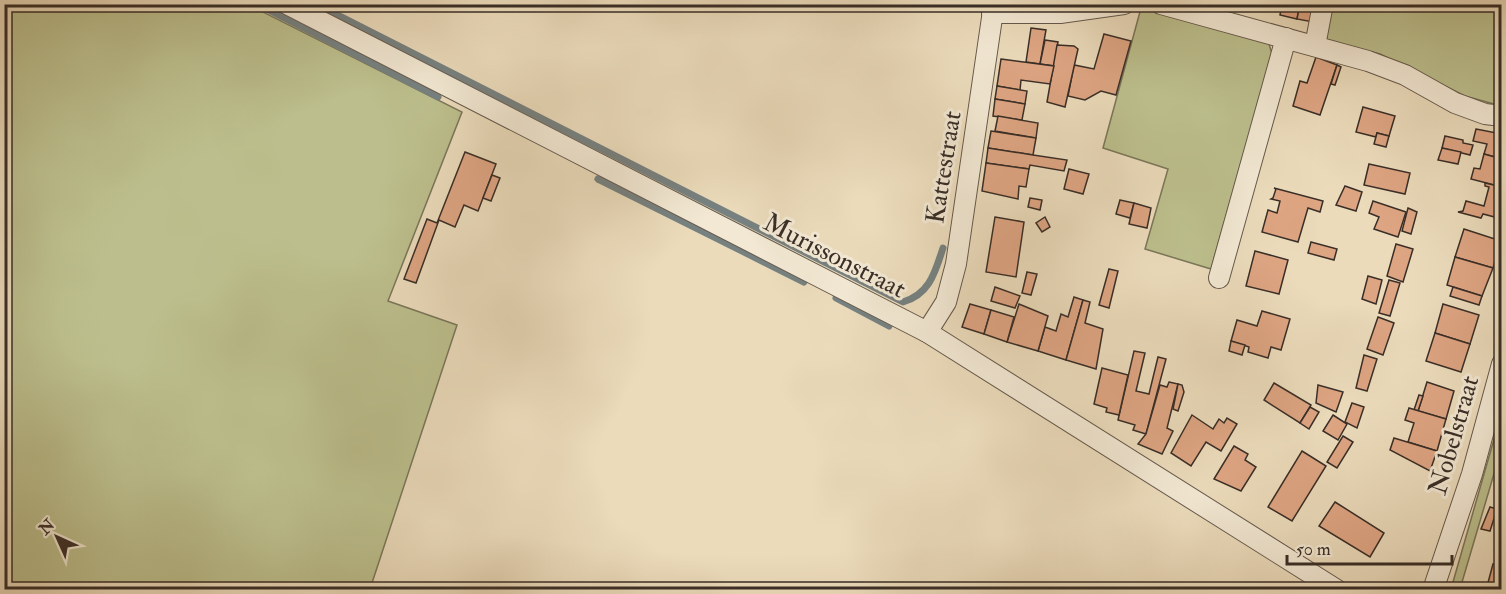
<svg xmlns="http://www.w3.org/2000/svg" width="1506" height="594" viewBox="0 0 1506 594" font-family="'IM FELL Double Pica',serif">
<rect width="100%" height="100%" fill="#ebdbbb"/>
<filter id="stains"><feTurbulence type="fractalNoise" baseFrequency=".00333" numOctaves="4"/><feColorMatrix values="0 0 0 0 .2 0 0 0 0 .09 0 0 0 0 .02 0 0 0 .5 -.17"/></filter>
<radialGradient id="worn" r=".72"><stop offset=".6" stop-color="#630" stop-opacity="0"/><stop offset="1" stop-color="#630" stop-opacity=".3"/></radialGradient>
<g fill="#bcbf8d" stroke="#7a765a" stroke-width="1.5">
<polygon points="4,5 249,5 462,112 388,301 457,325 370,589 5,589"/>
<polygon points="1330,5 1501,5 1501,106 1465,96 1380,54 1324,40"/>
<polygon points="1141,8 1260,36 1269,44 1272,54 1211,269 1145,249 1168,169 1103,148"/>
<polygon points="1501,415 1501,450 1460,589 1451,589"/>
</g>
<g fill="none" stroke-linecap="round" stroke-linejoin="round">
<g stroke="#768180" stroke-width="7">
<polyline points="257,4 438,97"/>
<path d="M316 4 903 302C930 294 935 272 943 248"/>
<polyline points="598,179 804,282"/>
<polyline points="836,298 889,326"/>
</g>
</g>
<g fill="#dea583" stroke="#392e27" stroke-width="1.5">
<polygon points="1282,4 1300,4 1297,19 1280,15"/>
<polygon points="1300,4 1317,4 1313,22 1297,19"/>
<polygon points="1031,28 1046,30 1040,64 1026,62"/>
<polygon points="1104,34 1131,41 1116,95 1101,91 1085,100 1068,96 1074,65 1094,69"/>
<polygon points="1045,40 1058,42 1054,66 1040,64"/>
<polygon points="1057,45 1074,46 1078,49 1065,107 1047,102"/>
<polygon points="1316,57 1337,65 1320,115 1293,106 1300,81 1307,83"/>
<polygon points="1001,59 1054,66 1050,84 1021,80 1020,90 997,86"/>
<polygon points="1337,65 1341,67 1335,85 1331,84"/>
<polygon points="997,86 1027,91 1025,104 995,99"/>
<polygon points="995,99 1025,104 1022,120 993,116"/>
<polygon points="1363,107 1395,116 1389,136 1377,133 1376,137 1356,132"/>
<polygon points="998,116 1038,123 1036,138 995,131"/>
<polygon points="1476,129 1502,134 1502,159 1484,154 1487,144 1473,141"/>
<polygon points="991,131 1036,138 1033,155 988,148"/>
<polygon points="1377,133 1389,136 1386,147 1374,144"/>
<polygon points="1445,136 1463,140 1463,143 1473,145 1470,155 1442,148"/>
<polygon points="988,148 1033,155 1067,160 1064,171 1030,165 1029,169 986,163"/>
<polygon points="1442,148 1461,152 1458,164 1438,160"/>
<polygon points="465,152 496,164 478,211 464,205 455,227 439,220 416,283 404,279 427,219 437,223"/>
<polygon points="1484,154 1502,159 1502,187 1471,179 1474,168 1480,169"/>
<polygon points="986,163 1029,169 1026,187 1019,186 1018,199 982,191"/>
<polygon points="1369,164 1410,173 1405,194 1364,185"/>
<polygon points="1069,169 1089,174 1083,194 1064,189"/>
<polygon points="492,175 500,178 491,201 483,198"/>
<polygon points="1485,183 1502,187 1502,219 1483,214 1481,218 1458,212 1463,211 1466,201 1484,206 1489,187 1485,186"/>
<polygon points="1345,186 1362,192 1356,211 1336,205"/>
<polygon points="1274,188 1323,201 1320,212 1308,208 1298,242 1262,232 1268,210 1277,213 1280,201 1271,199 1273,198 1276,189"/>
<polygon points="1030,198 1042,200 1040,210 1028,207"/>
<polygon points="1120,200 1134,203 1130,218 1116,214"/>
<polygon points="1373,201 1406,212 1398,237 1374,229 1379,217 1369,213"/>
<polygon points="1134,203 1151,208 1147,228 1129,224"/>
<polygon points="1408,208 1417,212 1411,234 1402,231"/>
<polygon points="995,217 1024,222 1016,277 986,272"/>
<polygon points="1045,217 1050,227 1042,232 1036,223"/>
<polygon points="1464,229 1501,241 1493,268 1455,257"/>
<polygon points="1311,242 1337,249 1334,260 1308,253"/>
<polygon points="1396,244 1413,249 1403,282 1387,276"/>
<polygon points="1255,251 1288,260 1279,294 1246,286"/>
<polygon points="1455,257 1493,268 1482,296 1447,285"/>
<polygon points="1109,269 1118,271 1109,308 1099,305"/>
<polygon points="1027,272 1037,274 1031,295 1022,293"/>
<polygon points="1368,276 1382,280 1376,304 1362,299"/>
<polygon points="1389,280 1400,283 1390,316 1379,313"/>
<polygon points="995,287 1020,296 1015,308 991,301"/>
<polygon points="1453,287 1482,296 1479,305 1450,296"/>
<polygon points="1074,297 1083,300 1066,360 1038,351 1045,327 1056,331 1061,314 1068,317"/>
<polygon points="1083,300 1090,302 1085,323 1103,329 1096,369 1066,360"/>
<polygon points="970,304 991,310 984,334 962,327"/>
<polygon points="1019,304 1048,316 1038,351 1007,342"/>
<polygon points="1443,304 1479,315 1470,344 1435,333"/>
<polygon points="991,310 1014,317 1007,342 984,334"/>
<polygon points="1262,311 1290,319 1281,350 1271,347 1268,358 1248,352 1249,347 1231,341 1237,320 1257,326"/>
<polygon points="1378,317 1394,323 1383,355 1367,349"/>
<polygon points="1435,333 1470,344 1461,372 1426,361"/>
<polygon points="1231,341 1245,345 1242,355 1229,351"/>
<polygon points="1134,351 1145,353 1136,391 1149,394 1158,357 1166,359 1146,434 1133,430 1135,425 1118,420"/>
<polygon points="1364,355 1377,359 1367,391 1356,388"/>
<polygon points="1102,368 1128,375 1119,415 1106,412 1107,408 1094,404"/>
<polygon points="1169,382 1178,384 1167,428 1173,431 1162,454 1138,444 1146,434 1160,385 1167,387"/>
<polygon points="1427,382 1454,391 1446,419 1418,411"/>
<polygon points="1274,383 1311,405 1300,423 1264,400"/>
<polygon points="1178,384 1182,385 1184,392 1178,411 1173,409"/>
<polygon points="1318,385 1343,392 1336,412 1316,403"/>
<polygon points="1419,395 1423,396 1418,411 1414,410"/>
<polygon points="1352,403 1364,407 1357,428 1345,422"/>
<polygon points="1310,407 1319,412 1309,429 1300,423"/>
<polygon points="1409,408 1446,419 1437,451 1408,442 1414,423 1405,420"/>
<polygon points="1192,415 1213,429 1219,419 1224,423 1227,418 1237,424 1221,451 1206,442 1191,466 1171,453"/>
<polygon points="1333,415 1347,424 1338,440 1323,431"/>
<polygon points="1343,436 1353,442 1337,468 1327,462"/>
<polygon points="1394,438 1437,451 1430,471 1390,450"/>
<polygon points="1234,446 1248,454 1245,460 1256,467 1241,491 1214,479"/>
<polygon points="1302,451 1326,466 1292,521 1268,507"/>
<polygon points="1335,502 1384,533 1370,557 1319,526"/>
<polygon points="1490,507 1497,509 1490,531 1481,529"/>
<polygon points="1493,564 1501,567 1495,590 1486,590"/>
</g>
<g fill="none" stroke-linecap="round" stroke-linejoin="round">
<defs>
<g id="minor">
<polyline points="287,4 927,332 1337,590"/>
<polyline points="1161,4 1368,61 1405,75 1455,103 1485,114 1502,116"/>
<polyline points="992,13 1060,13 1124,4"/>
<polyline points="1315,46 1323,4"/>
<polyline points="1219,278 1286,38"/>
<polyline points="927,332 946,302 956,264 994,4"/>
<polyline points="1433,590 1472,474 1502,364"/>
</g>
</defs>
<use href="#minor" stroke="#66594c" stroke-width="22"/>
<use href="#minor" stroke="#f2e8d3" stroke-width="20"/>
</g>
<g text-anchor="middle" stroke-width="6" stroke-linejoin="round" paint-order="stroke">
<g font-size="26" fill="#392e27" stroke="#f2e8d3">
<text transform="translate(943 167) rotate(-81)" y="9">Kattestraat</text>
<text transform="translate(835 255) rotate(27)" y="9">Murissonstraat</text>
<text transform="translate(1453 435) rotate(-74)" y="9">Nobelstraat</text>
</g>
</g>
<rect width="1506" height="594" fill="none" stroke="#ebdbbb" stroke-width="24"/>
<rect x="6" y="6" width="1494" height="582" fill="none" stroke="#392e27" stroke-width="3"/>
<rect x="12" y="12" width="1482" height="570" fill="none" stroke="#392e27" stroke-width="1.5"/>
<g transform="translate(57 537) rotate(315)" stroke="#f2e8d3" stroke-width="4.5" paint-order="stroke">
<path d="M0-4.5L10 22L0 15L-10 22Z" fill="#392e27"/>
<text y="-9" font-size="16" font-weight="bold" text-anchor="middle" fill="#392e27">N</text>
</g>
<path d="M1287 555v9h165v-9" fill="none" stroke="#392e27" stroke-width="3"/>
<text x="1296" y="555" font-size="18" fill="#392e27" stroke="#f2e8d3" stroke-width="4.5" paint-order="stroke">50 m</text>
<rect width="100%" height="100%" filter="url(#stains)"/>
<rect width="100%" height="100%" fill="url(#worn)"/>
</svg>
